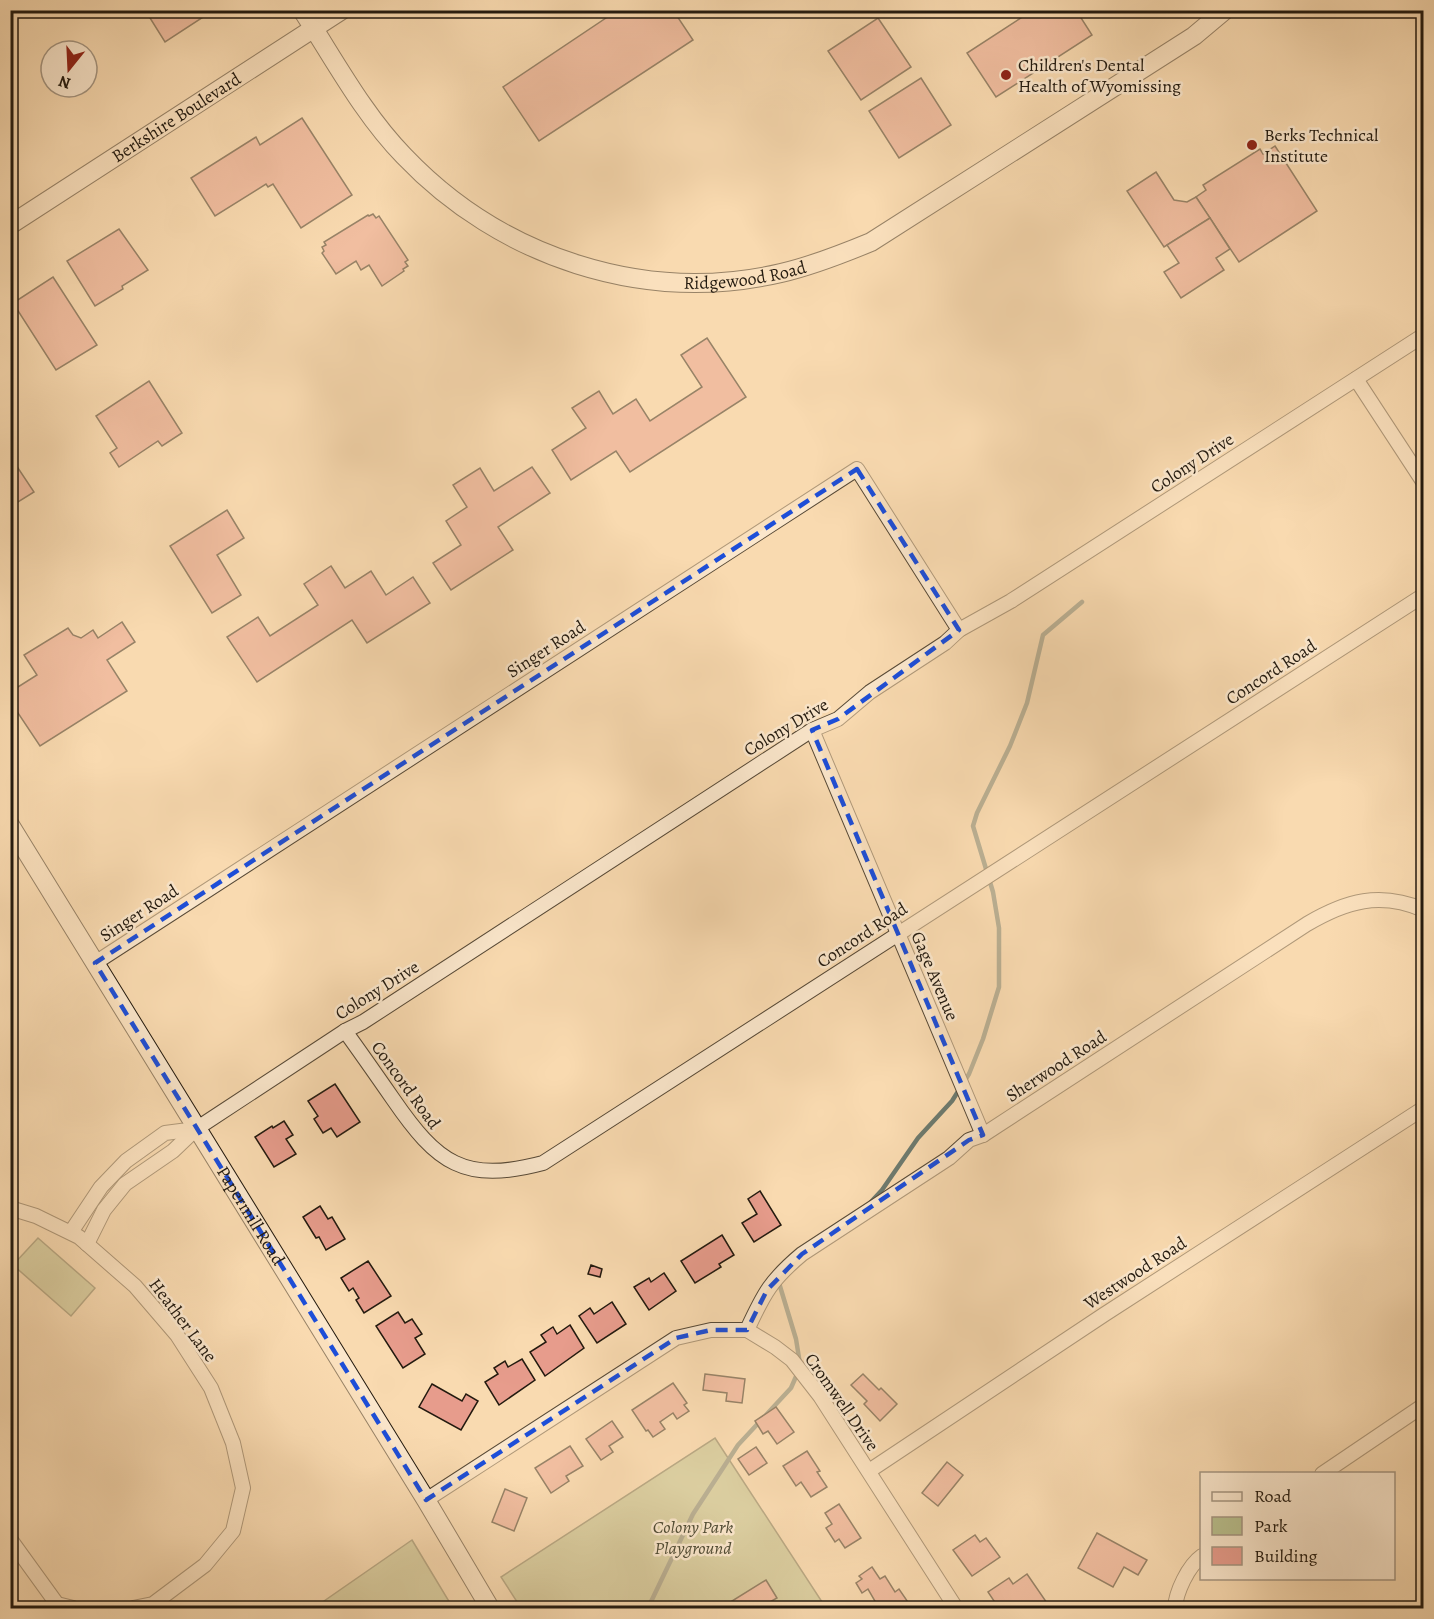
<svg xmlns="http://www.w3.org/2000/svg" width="1434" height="1619" viewBox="0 0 1434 1619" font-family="Alegreya,serif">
<rect width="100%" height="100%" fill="#f9dab0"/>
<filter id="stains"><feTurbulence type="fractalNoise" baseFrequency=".00333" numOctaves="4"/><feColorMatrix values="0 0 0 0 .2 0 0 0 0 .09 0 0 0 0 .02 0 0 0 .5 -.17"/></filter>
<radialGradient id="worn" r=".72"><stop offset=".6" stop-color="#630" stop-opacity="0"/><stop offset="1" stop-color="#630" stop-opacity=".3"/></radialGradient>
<g fill="#b9c08e" stroke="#6e6d4e" stroke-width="1.5">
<polygon points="38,1238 95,1288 71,1316 13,1265"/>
<polygon points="715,1438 826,1608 521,1608 501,1577"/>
<polygon points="412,1540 453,1608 314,1608"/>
</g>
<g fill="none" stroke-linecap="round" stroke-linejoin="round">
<g stroke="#6d7a6e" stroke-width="4.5">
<polyline points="870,1203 882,1190 918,1138 952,1101 969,1074 983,1039 999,987 999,928 993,892 973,826 977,813 1010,746 1027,703 1043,635 1082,602"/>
<polyline points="779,1283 796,1339 800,1364"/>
<polyline points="648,1608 693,1514 738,1445 791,1388 798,1372"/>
</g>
</g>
<g fill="#e79c8c" stroke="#231a0f" stroke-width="1.5">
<polygon points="145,10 214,10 165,42"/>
<polygon points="618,10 673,10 693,40 539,141 503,87"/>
<polygon points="1033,10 1076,10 1092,35 996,97 967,53"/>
<polygon points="878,18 911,67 861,100 828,51"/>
<polygon points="921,78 951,125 899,158 869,111"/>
<polygon points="302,118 352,195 301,228 273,184 268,187 266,184 215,216 191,178 256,137 260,145"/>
<polygon points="1275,146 1317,211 1239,262 1196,197 1206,190 1203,185 1260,149 1263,154"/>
<polygon points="1156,172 1174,200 1187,202 1196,197 1210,218 1164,247 1127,191"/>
<polygon points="373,214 376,218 379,216 408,260 405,262 408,266 403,269 404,271 382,286 369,265 361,270 356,261 336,274 322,253 324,251 322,247 326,245 324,242 368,215 369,216"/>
<polygon points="1210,218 1230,249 1216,258 1224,270 1181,298 1164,272 1179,263 1167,245"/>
<polygon points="119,229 148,270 122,286 123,289 95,306 67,261"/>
<polygon points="53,277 97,345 56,370 13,303"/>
<polygon points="707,338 746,397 630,472 616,451 571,480 552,450 586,428 572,408 599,391 613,414 636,399 650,421 702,387 681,355"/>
<polygon points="149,381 182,433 162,446 158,441 119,467 110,453 117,448 96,416"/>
<polygon points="10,456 34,492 10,507"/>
<polygon points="532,467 550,493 498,527 513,550 451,590 433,563 461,545 446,521 467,507 453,485 480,468 494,491"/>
<polygon points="227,510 244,538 217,555 241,595 212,613 170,546"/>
<polygon points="331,566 345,588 371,571 386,595 413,577 430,603 367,643 352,620 257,682 227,637 258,617 270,636 318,605 304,584"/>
<polygon points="122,622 135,642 107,660 127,691 40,746 10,701 10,692 37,675 24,655 68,628 73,635 81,638 93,630 98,638"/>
<polygon points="335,1084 360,1122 337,1137 331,1128 323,1133 314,1119 318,1116 308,1101"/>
<polygon points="284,1121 293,1135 286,1139 296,1154 274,1167 255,1137 272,1126 273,1128"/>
<polygon points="760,1191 781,1225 754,1242 742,1223 757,1214 748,1199"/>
<polygon points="320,1206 328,1219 332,1217 345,1239 326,1250 319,1237 316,1238 303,1217"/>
<polygon points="722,1235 734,1255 719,1264 721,1267 695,1283 681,1261"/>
<polygon points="368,1261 391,1296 364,1313 356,1300 359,1298 353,1288 349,1291 341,1278"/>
<polygon points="591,1265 602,1269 600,1277 588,1274"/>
<polygon points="664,1273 676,1291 649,1310 634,1287 649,1278 651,1282"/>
<polygon points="612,1302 626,1324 597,1343 579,1316 590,1308 594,1314"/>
<polygon points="398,1312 405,1323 412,1319 422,1334 415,1338 425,1354 403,1368 376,1326"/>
<polygon points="570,1325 584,1348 545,1376 530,1352 546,1342 541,1335 553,1327 557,1334"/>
<polygon points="522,1359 535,1380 499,1405 485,1382 498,1374 494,1368 505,1361 508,1367"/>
<polygon points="705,1374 745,1379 742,1403 726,1401 727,1393 703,1390"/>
<polygon points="863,1374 879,1390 881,1388 897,1404 880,1421 864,1404 867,1401 851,1385"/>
<polygon points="673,1383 687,1403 684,1405 689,1411 677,1419 673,1413 660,1422 665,1429 653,1437 648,1430 646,1431 632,1410"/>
<polygon points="432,1384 462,1401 466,1394 478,1401 461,1430 419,1407"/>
<polygon points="776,1407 794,1432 777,1444 768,1431 763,1434 755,1421"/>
<polygon points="612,1421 623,1437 609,1446 613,1452 601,1460 586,1439"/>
<polygon points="570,1446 583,1466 566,1476 569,1481 551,1493 535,1468"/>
<polygon points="756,1447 767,1463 749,1475 738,1459"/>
<polygon points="807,1451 820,1471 817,1472 827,1487 811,1497 801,1482 796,1486 783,1466"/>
<polygon points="947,1462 963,1475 938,1506 922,1493"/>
<polygon points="505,1489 527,1498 514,1531 492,1522"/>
<polygon points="839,1504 861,1538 845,1548 839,1539 835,1542 826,1528 832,1524 825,1513"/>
<polygon points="1097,1533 1147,1560 1138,1575 1124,1567 1113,1587 1078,1568"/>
<polygon points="975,1535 980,1542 986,1538 1000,1557 972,1576 953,1550"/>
<polygon points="872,1567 880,1579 885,1576 895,1592 899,1589 912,1608 878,1608 879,1608 868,1589 862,1593 856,1583 862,1579 859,1576"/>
<polygon points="1027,1574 1047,1603 1039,1608 1008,1608 1004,1603 998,1607 988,1592 1009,1578 1013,1584"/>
<polygon points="766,1580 777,1598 759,1608 737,1608 732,1601"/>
</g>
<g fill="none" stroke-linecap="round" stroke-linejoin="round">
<defs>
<g id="street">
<polyline points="1356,379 1424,483"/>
<polyline points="812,730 983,1135"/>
<polyline points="95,963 857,469 959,630"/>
<path d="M345 1031C361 1053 377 1076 393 1099 437 1163 464 1184 543 1163L1424 595"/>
<polyline points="10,1208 36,1216 79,1237 135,1286 177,1335 211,1388 233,1443 243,1488 233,1531 205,1565 153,1604 133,1608"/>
<polyline points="71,1232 101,1187 126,1161 165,1133 196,1129"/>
<polyline points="87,1244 104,1210 125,1184 173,1151 196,1129 345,1031 363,1022 812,730 838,719 870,692 945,643 959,630 1011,601 1424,335"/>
<path d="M747 1330C764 1293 771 1280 802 1254L949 1158 969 1140 983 1135 1307 924C1346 901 1380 891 1424 910"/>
<polyline points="869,1471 1105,1314 1424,1108"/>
<polyline points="1322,1474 1424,1405"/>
<polyline points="426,1500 676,1338 711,1330 747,1330 775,1347 792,1360 820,1396 956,1608"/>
<polyline points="10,1539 57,1604 73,1608"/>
<path d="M1175 1608C1176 1592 1188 1566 1202 1556"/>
</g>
<g id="secondary">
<path id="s1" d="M302 10C334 59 363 114 404 156 500 257 644 305 781 273 812 266 842 254 871 242L1194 36 1225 10"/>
<path id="s2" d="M10 225 342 10"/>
<path id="s3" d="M10 825 426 1500 490 1608"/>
</g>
</defs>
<use href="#street" stroke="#584a37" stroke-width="16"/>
<use href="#secondary" stroke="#231a0f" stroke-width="20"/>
<use href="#street" stroke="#fbe7cc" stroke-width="14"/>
<use href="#secondary" stroke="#fbe7cc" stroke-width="18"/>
</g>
<path d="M0 0H1434V1619H0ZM857 469 959 630 838 719 812 730 983 1135 969 1140 802 1254 767 1290 747 1330H711L676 1338 426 1500 95 963Z" fill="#f9dab0" fill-opacity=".55" fill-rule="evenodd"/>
<path fill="none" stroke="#1d4ed8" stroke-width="4.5" stroke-dasharray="12 8" stroke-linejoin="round" d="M857 469 959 630 838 719 812 730 983 1135 969 1140 802 1254 767 1290 747 1330H711L676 1338 426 1500 95 963Z"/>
<g fill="#8f2418" stroke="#fbe7cc" stroke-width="2">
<circle cx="1006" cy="75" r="6"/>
<circle cx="1252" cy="145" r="6"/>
</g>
<g text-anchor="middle" stroke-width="5" stroke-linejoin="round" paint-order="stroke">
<g font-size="18" fill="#231a0f" stroke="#fbe7cc" text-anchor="start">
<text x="1018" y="71">Children's Dental<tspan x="1018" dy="21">Health of Wyomissing</tspan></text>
<text x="1264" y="141">Berks Technical<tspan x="1264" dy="21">Institute</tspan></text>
</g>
<g font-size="18" fill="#231a0f" stroke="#fbe7cc">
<text dy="6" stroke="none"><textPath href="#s2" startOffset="198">Berkshire Boulevard</textPath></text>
<text dy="6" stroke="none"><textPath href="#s1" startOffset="555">Ridgewood Road</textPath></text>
<text transform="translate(1192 463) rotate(-33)" y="6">Colony Drive</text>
<text transform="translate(546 649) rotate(-33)" y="6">Singer Road</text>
<text transform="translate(1271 672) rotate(-33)" y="6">Concord Road</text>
<text transform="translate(786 727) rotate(-31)" y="6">Colony Drive</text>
<text transform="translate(139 913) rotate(-33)" y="6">Singer Road</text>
<text transform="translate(862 935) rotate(-33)" y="6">Concord Road</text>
<text transform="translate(935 976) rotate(67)" y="6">Gage Avenue</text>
<text transform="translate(377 990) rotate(-32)" y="6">Colony Drive</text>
<text transform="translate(1056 1066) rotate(-33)" y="6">Sherwood Road</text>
<text transform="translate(406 1085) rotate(54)" y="6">Concord Road</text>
<text dy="6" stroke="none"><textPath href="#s3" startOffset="459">Papermill Road</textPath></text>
<text transform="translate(1135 1273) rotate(-33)" y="6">Westwood Road</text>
<text transform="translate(183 1320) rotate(53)" y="6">Heather Lane</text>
<text transform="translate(842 1402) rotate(55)" y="6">Cromwell Drive</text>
</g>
<g font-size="18" font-style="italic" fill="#504c35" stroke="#fbe7cc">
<text x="693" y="1533">Colony Park<tspan x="693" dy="21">Playground</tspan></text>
</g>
</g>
<rect width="1434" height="1619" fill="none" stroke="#f9dab0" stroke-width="36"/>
<rect x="12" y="12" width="1410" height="1595" fill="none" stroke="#231a0f" stroke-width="3"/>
<rect x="18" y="18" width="1398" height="1583" fill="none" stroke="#231a0f" stroke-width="1.5"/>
<rect x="1200" y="1472" width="195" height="108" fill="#fbe7cc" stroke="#a59580" stroke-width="1.5"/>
<rect x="1212" y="1492" width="30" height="9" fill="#fbe7cc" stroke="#a59580" stroke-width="1.5"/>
<text x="1254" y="1502" font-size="18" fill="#231a0f">Road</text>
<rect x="1212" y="1517" width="30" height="18" fill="#b9c08e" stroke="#a59580" stroke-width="1.5"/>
<text x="1254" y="1532" font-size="18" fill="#231a0f">Park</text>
<rect x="1212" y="1547" width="30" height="18" fill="#e79c8c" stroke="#a59580" stroke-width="1.5"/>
<text x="1254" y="1562" font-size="18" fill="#231a0f">Building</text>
<g transform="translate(69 69) rotate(198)"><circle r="28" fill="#fbe7cc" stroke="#a59580" stroke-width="1.5"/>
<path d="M0-4.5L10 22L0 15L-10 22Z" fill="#8f2418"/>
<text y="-9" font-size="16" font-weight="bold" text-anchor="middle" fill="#231a0f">N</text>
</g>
<rect width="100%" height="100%" filter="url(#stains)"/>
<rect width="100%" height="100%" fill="url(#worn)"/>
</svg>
